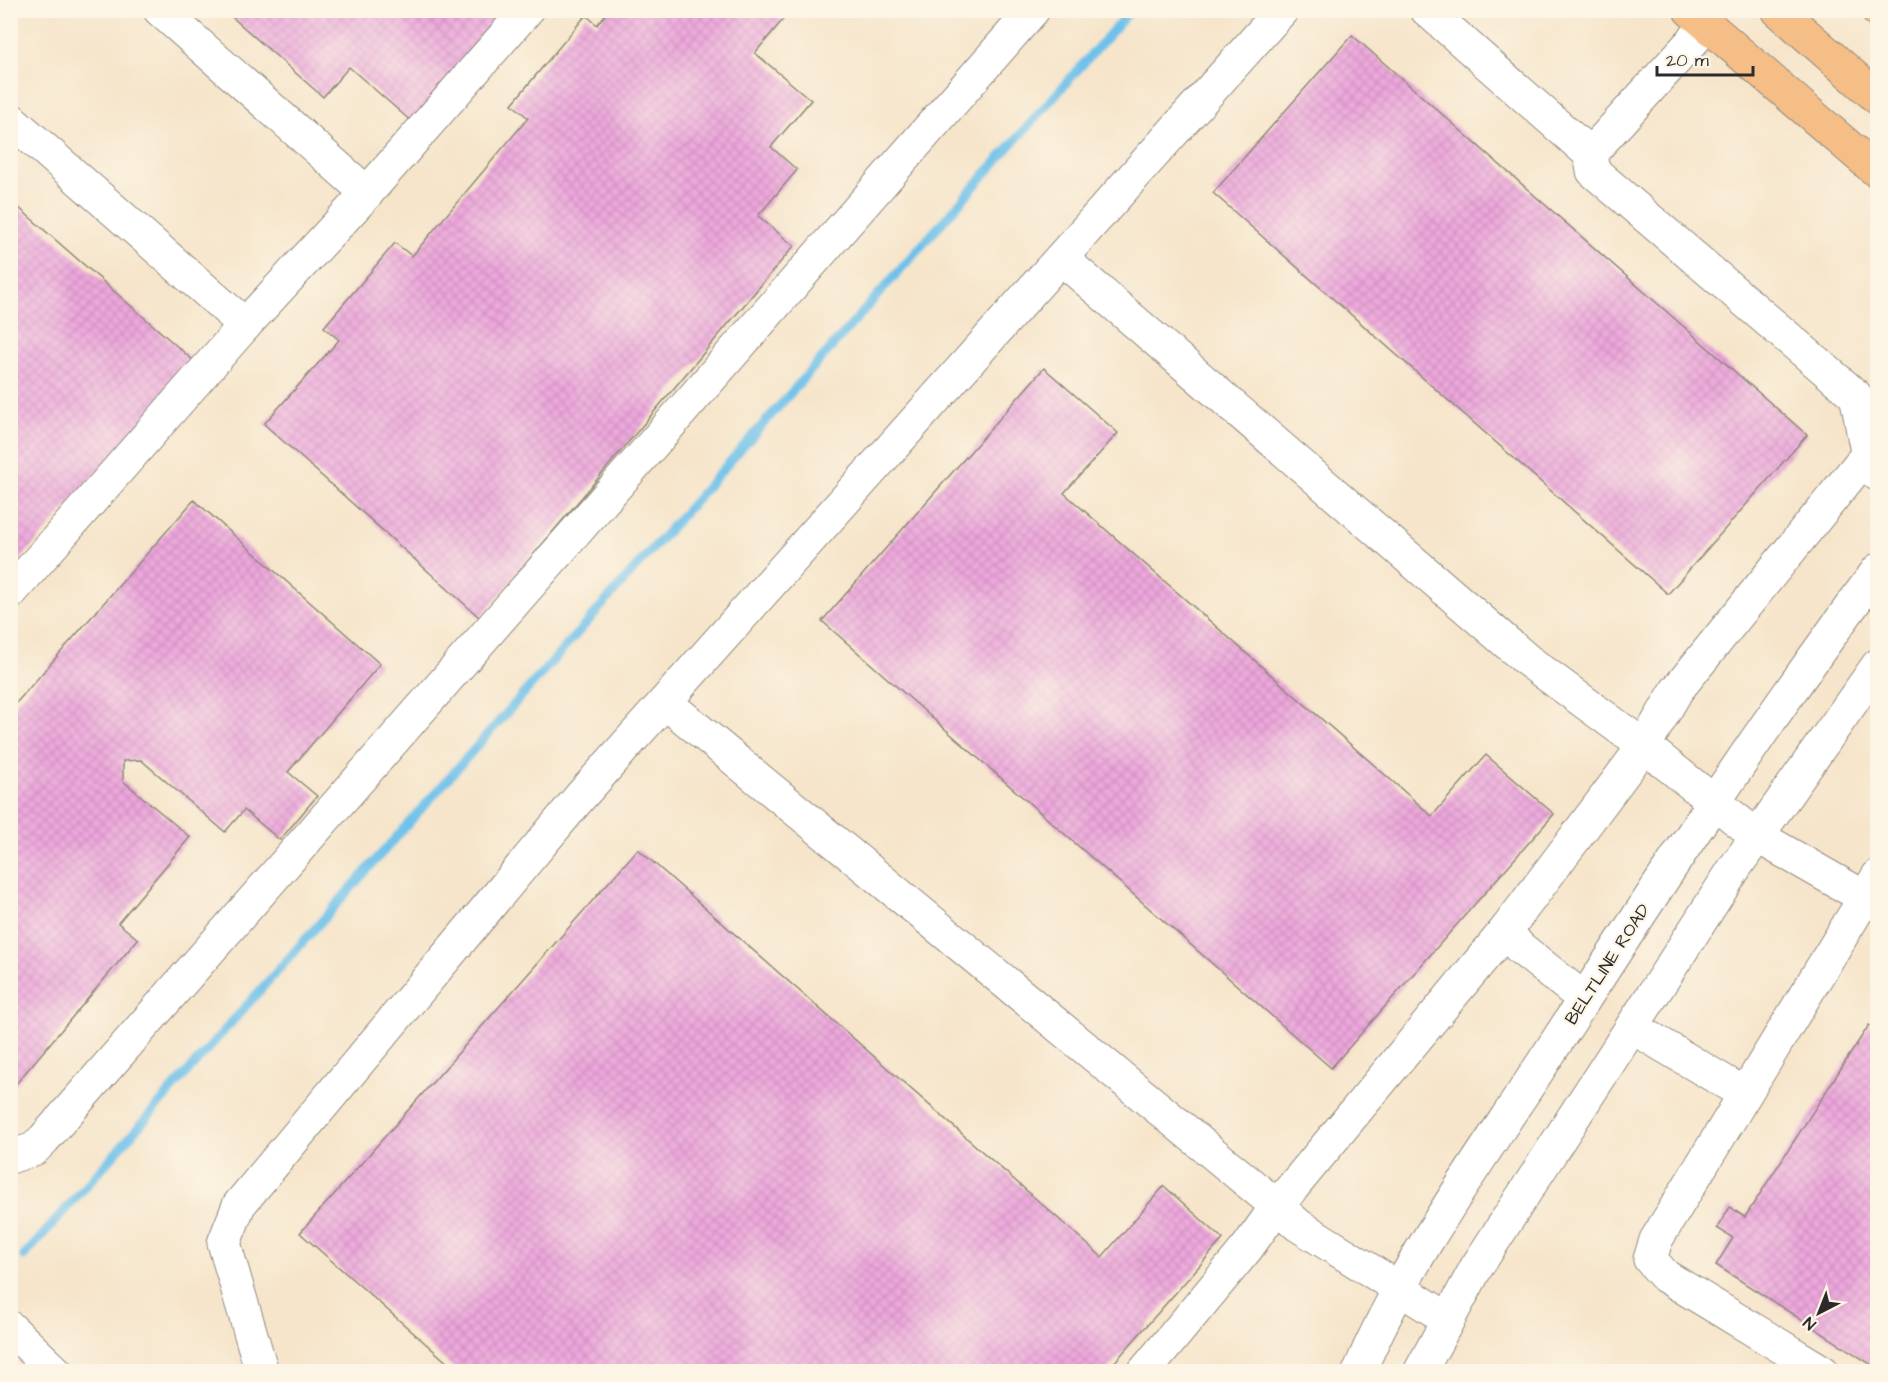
<svg xmlns="http://www.w3.org/2000/svg" width="1888" height="1382" viewBox="0 0 1888 1382" font-family="'Architects Daughter',sans-serif">
<defs>
<pattern id="building-cross-hatch" width="8" height="8" patternUnits="userSpaceOnUse" patternTransform="scale(1.5)"><rect width="8" height="8" fill="#eda7dc"/><path d="M0 0l8 8M0 8l8-8" fill="none" stroke="#cb90bd"/></pattern>
</defs>
<rect width="100%" height="100%" fill="#fcf5e5"/>
<filter id="ink" filterUnits="userSpaceOnUse"><feTurbulence type="fractalNoise" baseFrequency=".0167" numOctaves="2"/><feDisplacementMap in="SourceGraphic" scale="12" xChannelSelector="R" yChannelSelector="G"/><feConvolveMatrix kernelMatrix="1 2 1 2 8 2 1 2 1" color-interpolation-filters="sRGB"/></filter>
<filter id="wash" filterUnits="userSpaceOnUse"><feTurbulence type="fractalNoise" baseFrequency=".008" numOctaves="4" result="noise"/><feDisplacementMap in="SourceGraphic" scale="24" xChannelSelector="R" yChannelSelector="G"/><feGaussianBlur stdDeviation="1.35" result="paint"/><feColorMatrix in="noise" values="0 0 0 0 0 0 0 0 0 0 0 0 0 0 0 0 0 1.4 0 .05"/><feComposite in="paint" operator="in"/></filter>
<g filter="url(#wash)">
<rect width="100%" height="100%" fill="#f6e5cb"/>
<g fill="none" stroke-linecap="round" stroke-linejoin="round">
<polyline stroke="#6ec1ea" stroke-width="9" points="24,1256 1131,10"/>
</g>
<g id="blocks">
<g fill="url(#building-cross-hatch)">
<polygon points="224,10 510,10 413,123 349,67 323,97"/>
<polygon points="609,10 791,10 755,53 811,100 771,147 797,170 758,216 794,246 480,618 264,424 339,340 324,327 395,243 412,256 528,118 512,104 586,15 597,25"/>
<polygon points="1352,35 1807,435 1668,594 1213,193"/>
<polygon points="10,200 195,362 10,571"/>
<polygon points="1044,368 1118,433 1064,493 1432,816 1486,755 1554,814 1331,1068 822,621"/>
<polygon points="194,500 380,664 288,772 317,796 280,840 244,810 225,832 141,760 123,761 123,781 190,837 118,923 138,939 10,1091 10,710"/>
<polygon points="638,849 1102,1257 1164,1186 1223,1239 1106,1372 458,1372 300,1233"/>
<polygon points="1869,1025 1878,1031 1878,1369 1716,1265 1733,1238 1717,1228 1730,1207 1745,1217"/>
</g>
</g>
</g>
<g filter="url(#ink)">
<use href="#blocks" fill-opacity="0" stroke="#90887b" stroke-width="1.5"/>
<g fill="none" stroke-linecap="round" stroke-linejoin="round">
<defs>
<g id="minor">
<polyline points="1427,10 1590,154"/>
<path d="M1707 25 1590 154 1593 171 1856 396C1861 414 1866 464 1877 474"/>
<polyline points="10,119 245,325 367,193 160,10"/>
<polyline points="367,193 527,10"/>
<polyline points="1061,258 1527,660 1644,746 1506,930 1519,947 1584,999"/>
<polyline points="1867,455 1677,690 1644,746 1757,836 1878,905"/>
<polyline points="10,593 245,325"/>
<polyline points="665,702 1277,1206 1247,1248 1144,1372"/>
<polyline points="1632,1027 1745,1094"/>
<polyline points="10,1157 34,1149 44,1139 1033,10"/>
<polyline points="1448,1319 1298,1225 1277,1206 1506,930"/>
<polyline points="10,1328 56,1372"/>
<polyline points="262,1372 224,1243 239,1205 580,797 1282,10"/>
<path d="M1359 1372C1406 1260 1480 1160 1546 1058 1653 893 1760 728 1878 570"/>
<polyline points="1420,1372 1476,1268 1736,866 1878,665"/>
<polyline points="1823,1372 1665,1276 1650,1259 1656,1240 1878,876"/>
</g>
<polyline id="major" points="1690,10 1878,172"/>
<g id="highway">
<polyline points="1778,10 1878,98"/>
<polyline points="1877,10 1878,11"/>
</g>
</defs>
<use href="#minor" stroke="#90887b" stroke-width="35"/>
<use href="#major" stroke="#90887b" stroke-width="35"/>
<use href="#highway" stroke="#90887b" stroke-width="35"/>
<use href="#minor" stroke="#fff" stroke-width="33"/>
<use href="#major" stroke="#f6be87" stroke-width="33"/>
<use href="#highway" stroke="#f6be87" stroke-width="33"/>
</g>
</g>
<g text-anchor="middle" stroke-width="4.5" stroke-linejoin="round" paint-order="stroke">
<g font-size="18" fill="#2b2b2b" stroke="#fcf5e5">
<text transform="translate(1607 964) rotate(-57)" y="6">BELTLINE ROAD</text>
</g>
</g>
<rect width="1888" height="1382" fill="none" stroke="#fcf5e5" stroke-width="36"/>
<g transform="translate(1819 1313) rotate(222)" stroke="#fcf5e5" stroke-width="4.5" paint-order="stroke">
<path d="M0-4.5L10 22L0 15L-10 22Z" fill="#2b2b2b"/>
<text y="-9" font-size="16" font-weight="bold" text-anchor="middle" fill="#2b2b2b">N</text>
</g>
<path d="M1657 66v9h96v-9" fill="none" stroke="#2b2b2b" stroke-width="3"/>
<text x="1666" y="66" font-size="18" fill="#2b2b2b" stroke="#fcf5e5" stroke-width="4.5" paint-order="stroke">20 m</text>
</svg>
